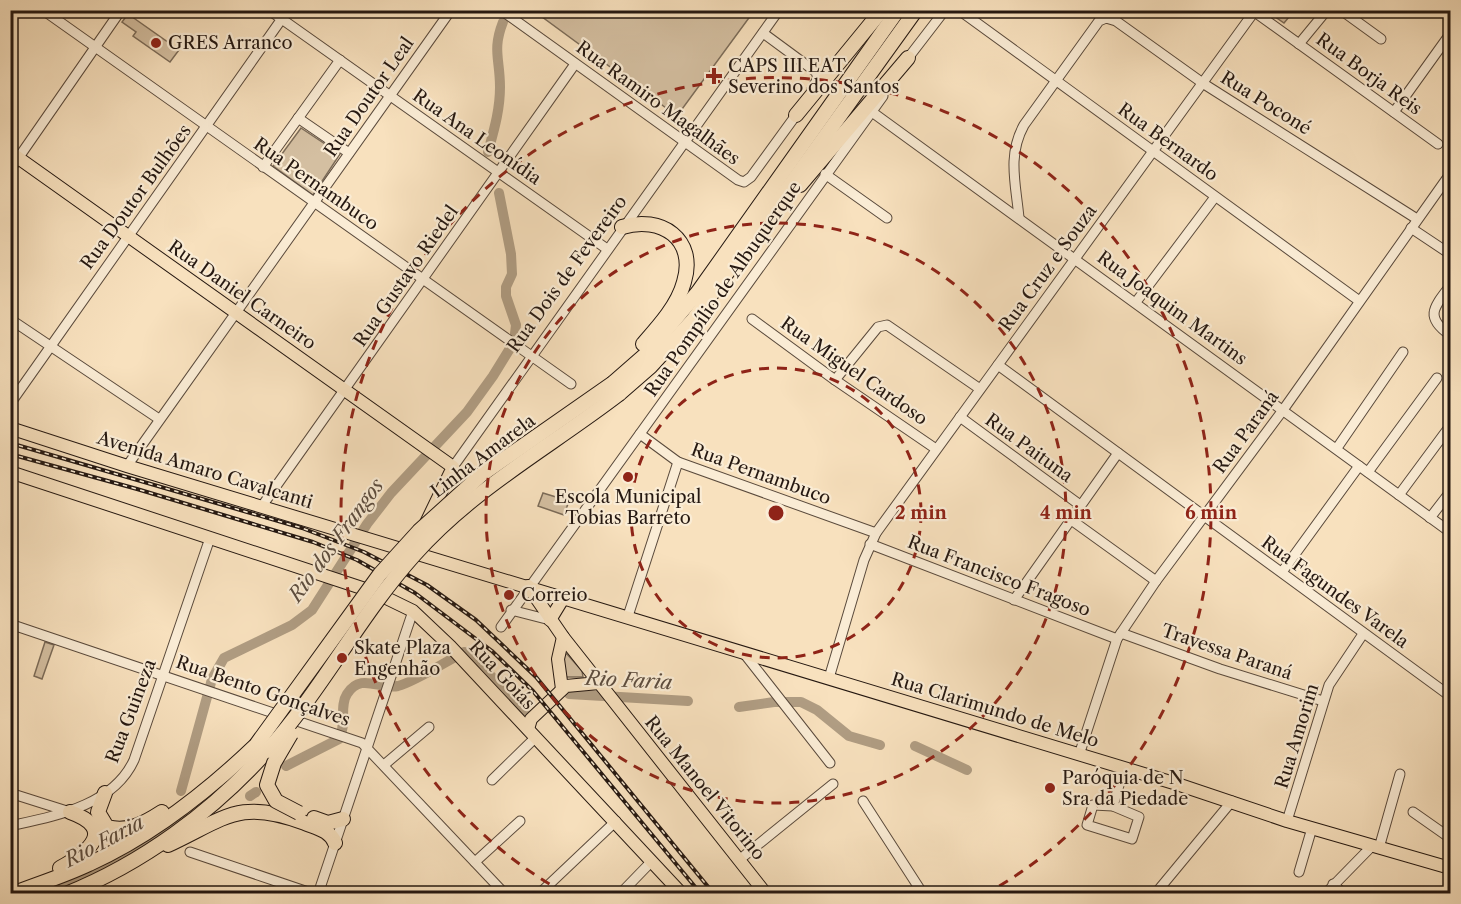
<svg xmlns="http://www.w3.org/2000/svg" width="1461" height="904" viewBox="0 0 1461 904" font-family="'Libre Caslon Text',serif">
<rect width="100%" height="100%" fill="#f8e1be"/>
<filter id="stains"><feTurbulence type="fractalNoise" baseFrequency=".00333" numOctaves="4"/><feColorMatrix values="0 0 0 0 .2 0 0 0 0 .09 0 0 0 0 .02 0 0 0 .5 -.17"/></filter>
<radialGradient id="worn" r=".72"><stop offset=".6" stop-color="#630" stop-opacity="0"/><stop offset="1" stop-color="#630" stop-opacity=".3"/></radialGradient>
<g fill="#d4bfa1" stroke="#7c6c59" stroke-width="1.5">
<polygon points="534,11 754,11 677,116"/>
<polygon points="1278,11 1278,10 1294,11 1284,23 1274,16"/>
<polygon points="128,14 179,50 170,62 133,36 136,32 122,22"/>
<polygon points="301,128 340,154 313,195 273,166"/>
<polygon points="543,493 569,501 564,515 538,506"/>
<polygon points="45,642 54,645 42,679 34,676"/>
<polygon points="563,654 567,654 582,671 583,677 566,677"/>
</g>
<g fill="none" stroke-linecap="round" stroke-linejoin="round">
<g stroke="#b09d83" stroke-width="10">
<path d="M488 152C494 130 500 110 500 87 500 59 492 50 503 22"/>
<polyline points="569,694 688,701"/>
<polyline points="739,707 774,702 801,702 817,710 849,736 880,745"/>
<polyline points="915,746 967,770"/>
<path d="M286 766 339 739C347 725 339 706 347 694 361 672 379 690 398 686 414 682 447 661 464 652L469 654 526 711"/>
<polyline points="181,791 212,679 224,658 292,625 312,610 367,524 391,493 467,412 493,376 514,342 516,325 506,296 506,287 512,274 511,254 499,193"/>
<polyline points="250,796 256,792"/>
<path d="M39 894C91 873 138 849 183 817"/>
</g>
<defs>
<g id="minor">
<polyline points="43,10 571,384"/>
<polyline points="269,10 607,249"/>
<polyline points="501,10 738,180 744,182 751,177 799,111"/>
<polyline points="959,10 1358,300"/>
<polyline points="1252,10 1438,144"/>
<polyline points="1341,10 1381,39"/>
<polyline points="763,33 816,72 818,78 812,89"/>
<polyline points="1299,44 1327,10"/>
<polyline points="905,62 945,10"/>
<polyline points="872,112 1450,532"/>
<polyline points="1394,112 1450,34"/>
<polyline points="298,118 349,153"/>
<polyline points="263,167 340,60"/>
<polyline points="10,170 121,10"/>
<polyline points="825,174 887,218"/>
<path d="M1019 218C1016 184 1007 156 1024 125L1099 21 1106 18 1116 21 1204 84 1417 219"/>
<polyline points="1411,228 1450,254"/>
<path d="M1450 286C1434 307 1424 317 1450 335"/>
<polyline points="1136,302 1215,197"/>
<polyline points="10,319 159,419"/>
<polyline points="752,319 835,380 936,449"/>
<polyline points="998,365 1450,696"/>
<polyline points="835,380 878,327 887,325 980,389"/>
<polyline points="10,404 288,10"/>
<polyline points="960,417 1080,505"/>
<polyline points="640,434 678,462 876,533"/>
<polyline points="1337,448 1403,352"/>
<polyline points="127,466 451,10"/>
<polyline points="453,467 779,10"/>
<polyline points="1368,472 1437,378"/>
<polyline points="1399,495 1450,426"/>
<polyline points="262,506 575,64"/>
<polyline points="1430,518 1450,492"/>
<polyline points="1070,519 1156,581"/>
<polyline points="870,544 1117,639"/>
<polyline points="1282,572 1359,466"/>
<polyline points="1014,600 1118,453"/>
<polyline points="511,610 550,620"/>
<polyline points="628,616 678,462"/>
<polyline points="10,624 362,743 505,894"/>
<polyline points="501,627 883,96"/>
<polyline points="1121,633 1220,669 1323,701"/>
<polyline points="743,652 830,763"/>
<polyline points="829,678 864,560 876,533 1254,12"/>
<polyline points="1079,755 1117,639 1156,581 1283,410 1450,174"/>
<polyline points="384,765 429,727"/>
<polyline points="492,780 536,737"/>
<polyline points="10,793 70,812"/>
<polyline points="863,801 923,894"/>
<polygon points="1093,805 1113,806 1139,817 1132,839 1087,825"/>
<polyline points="1113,806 1124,768"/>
<polyline points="1413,812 1450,838"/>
<polyline points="1287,821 1329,685 1363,634"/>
<path d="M10 826C55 816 113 806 134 760L210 538"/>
<polyline points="1379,848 1400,774"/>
<polyline points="190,852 314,894"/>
<polyline points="739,860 833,784"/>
<polyline points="475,862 520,821"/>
<polyline points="1299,872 1312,828"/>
<polyline points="1333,884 1344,894"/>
<polyline points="318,894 413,611"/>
<polyline points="539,894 616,821"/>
<polyline points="620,894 652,861"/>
<polyline points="1155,894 1232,801"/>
<polyline points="1325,894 1372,846"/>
</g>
<g id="major">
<polyline points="10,152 453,467 425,525"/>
<polyline points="10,428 127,466 1177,784 1287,821 1450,868"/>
<polyline points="10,472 374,592 413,611 450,646 682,894"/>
<polyline points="528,586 563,637 766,894"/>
<polyline points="550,620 564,597"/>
<polyline points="562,689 558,659 563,637"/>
<polyline points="528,729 531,719 566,686 599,683"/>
</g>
<g id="highway">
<polyline points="796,115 882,10"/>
<polyline points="800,185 908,58"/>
<path d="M622 227C661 215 697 239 684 282 678 305 659 326 643 344"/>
<polyline points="613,383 645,355 698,292 898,10"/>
<polyline points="619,394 650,367 693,320 916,10"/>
<path d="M105 793 98 812 107 827C128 833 145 823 162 812"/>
<polyline points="314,818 328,823 343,819"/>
<path d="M168 845C226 818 239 798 305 823 317 828 330 830 335 843"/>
<path d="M60 868C89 852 117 829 70 812"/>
<path d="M12 894C37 884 64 876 89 864 151 836 207 792 256 745"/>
<path d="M66 894C143 863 212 812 267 751"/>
</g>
</defs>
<use href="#minor" stroke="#5a4a3c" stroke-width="11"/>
<use href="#major" stroke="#251811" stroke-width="14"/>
<use href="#highway" stroke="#251811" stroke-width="16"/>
<use href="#minor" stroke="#faecd5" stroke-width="9"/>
<use href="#major" stroke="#f8e1be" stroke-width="12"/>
<use href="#highway" stroke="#f8e1be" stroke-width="14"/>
<defs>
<g id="rail">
<polyline points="10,443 302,528 364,552 427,585 476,620 536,677 714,894"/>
<polyline points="10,454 137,489 313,542 357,560 415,593 492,651 533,691 701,894"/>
</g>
</defs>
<use href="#rail" stroke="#251811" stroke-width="4"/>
<use href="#rail" stroke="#faecd5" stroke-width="1.5" stroke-dasharray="4.5" stroke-linecap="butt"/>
<defs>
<g id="highway-bridge">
<polyline points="291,734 274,763 267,785 276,801 299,813"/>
<polyline points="256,745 380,574 419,531 481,475 613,383"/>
<path d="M267 751C322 690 360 615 415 554 474 488 550 447 619 394"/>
</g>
</defs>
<use href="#highway-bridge" stroke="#251811" stroke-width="16" stroke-linecap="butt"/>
<use href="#highway-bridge" stroke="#f8e1be" stroke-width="14"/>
</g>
<g fill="none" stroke="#8f2418" stroke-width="3" stroke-dasharray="10 8">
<circle cx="776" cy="513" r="145"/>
<circle cx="776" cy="513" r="290"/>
<path d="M565 893A435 435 0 1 1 987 893"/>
</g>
<g fill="#8f2418" stroke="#faecd5" stroke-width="2">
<circle cx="156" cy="43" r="6"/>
<path d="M711 67h6v6h6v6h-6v6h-6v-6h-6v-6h6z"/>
<circle cx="628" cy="477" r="6"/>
<circle cx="509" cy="595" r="6"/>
<circle cx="342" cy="658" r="6"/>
<circle cx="1050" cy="788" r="6"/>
</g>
<g text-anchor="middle" stroke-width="4.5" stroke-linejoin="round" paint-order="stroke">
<g font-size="18" fill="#251811" stroke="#faecd5" text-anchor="start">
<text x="168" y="49">GRES Arranco</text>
<text x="728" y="72">CAPS III EAT<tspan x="728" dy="21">Severino dos Santos</tspan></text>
<text x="628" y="503" text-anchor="middle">Escola Municipal<tspan x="628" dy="21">Tobias Barreto</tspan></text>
<text x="521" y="601">Correio</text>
<text x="354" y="654">Skate Plaza<tspan x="354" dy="21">Engenhão</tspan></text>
<text x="1062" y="784">Paróquia de N<tspan x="1062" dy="21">Sra da Piedade</tspan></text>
</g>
<g font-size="18" fill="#251811" stroke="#faecd5">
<text transform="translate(1369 74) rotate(36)" y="6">Rua Borja Reis</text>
<text transform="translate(369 97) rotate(-55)" y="6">Rua Doutor Leal</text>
<text transform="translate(658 103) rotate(36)" y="6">Rua Ramiro Magalhães</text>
<text transform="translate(1266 103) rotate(32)" y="6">Rua Poconé</text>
<text transform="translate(477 137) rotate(35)" y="6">Rua Ana Leonídia</text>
<text transform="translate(1168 142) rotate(36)" y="6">Rua Bernardo</text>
<text transform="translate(316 184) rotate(35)" y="6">Rua Pernambuco</text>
<text transform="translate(136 197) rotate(-54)" y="6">Rua Doutor Bulhões</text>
<text transform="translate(1048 268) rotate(-54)" y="6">Rua Cruz e Souza</text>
<text transform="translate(567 274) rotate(-54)" y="6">Rua Dois de Fevereiro</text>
<text transform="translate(406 276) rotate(-55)" y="6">Rua Gustavo Riedel</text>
<text transform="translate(723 289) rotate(-55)" y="6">Rua Pompílio de Albuquerque</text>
<text transform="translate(242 295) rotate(35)" y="6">Rua Daniel Carneiro</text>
<text transform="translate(1172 308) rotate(36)" y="6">Rua Joaquim Martins</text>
<text transform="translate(854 371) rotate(35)" y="6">Rua Miguel Cardoso</text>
<text transform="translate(1246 432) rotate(-54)" y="6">Rua Paraná</text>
<text transform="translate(1029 448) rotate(36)" y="6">Rua Paituna</text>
<text transform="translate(483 456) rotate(-37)" y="6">Linha Amarela</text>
<text transform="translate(205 470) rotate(17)" y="6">Avenida Amaro Cavalcanti</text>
<text transform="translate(761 474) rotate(20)" y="6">Rua Pernambuco</text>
<text transform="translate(999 576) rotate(21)" y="6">Rua Francisco Fragoso</text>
<text transform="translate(1335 592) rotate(36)" y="6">Rua Fagundes Varela</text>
<text transform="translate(1227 652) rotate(19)" y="6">Travessa Paraná</text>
<text transform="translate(502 675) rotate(47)" y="6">Rua Goiás</text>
<text transform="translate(263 691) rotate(19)" y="6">Rua Bento Gonçalves</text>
<text transform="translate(995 710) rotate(17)" y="6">Rua Clarimundo de Melo</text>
<text transform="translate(131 711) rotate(-69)" y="6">Rua Guineza</text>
<text transform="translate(1297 736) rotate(-73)" y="6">Rua Amorim</text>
<text transform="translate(705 788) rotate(51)" y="6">Rua Manoel Vitorino</text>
</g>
<g font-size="20" font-style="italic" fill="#5d4d3f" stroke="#faecd5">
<text transform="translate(336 540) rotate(-54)" y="7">Rio dos Frangos</text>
<text transform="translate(629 680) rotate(3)" y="7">Rio Faria</text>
<text transform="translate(104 841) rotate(-28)" y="7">Rio Faria</text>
</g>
</g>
<circle cx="776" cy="513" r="9" fill="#8f2418" stroke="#faecd5" stroke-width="3"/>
<g font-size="18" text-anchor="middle" font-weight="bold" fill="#8f2418" stroke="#faecd5" stroke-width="4.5" stroke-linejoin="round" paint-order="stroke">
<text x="921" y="519">2 min</text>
<text x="1066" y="519">4 min</text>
<text x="1211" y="519">6 min</text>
</g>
<rect width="1461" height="904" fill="none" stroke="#f8e1be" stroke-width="36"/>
<rect x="12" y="12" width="1437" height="880" fill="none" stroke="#251811" stroke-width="3"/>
<rect x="18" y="18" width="1425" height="868" fill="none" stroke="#251811" stroke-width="1.5"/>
<rect width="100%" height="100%" filter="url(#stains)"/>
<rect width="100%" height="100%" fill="url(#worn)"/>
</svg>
